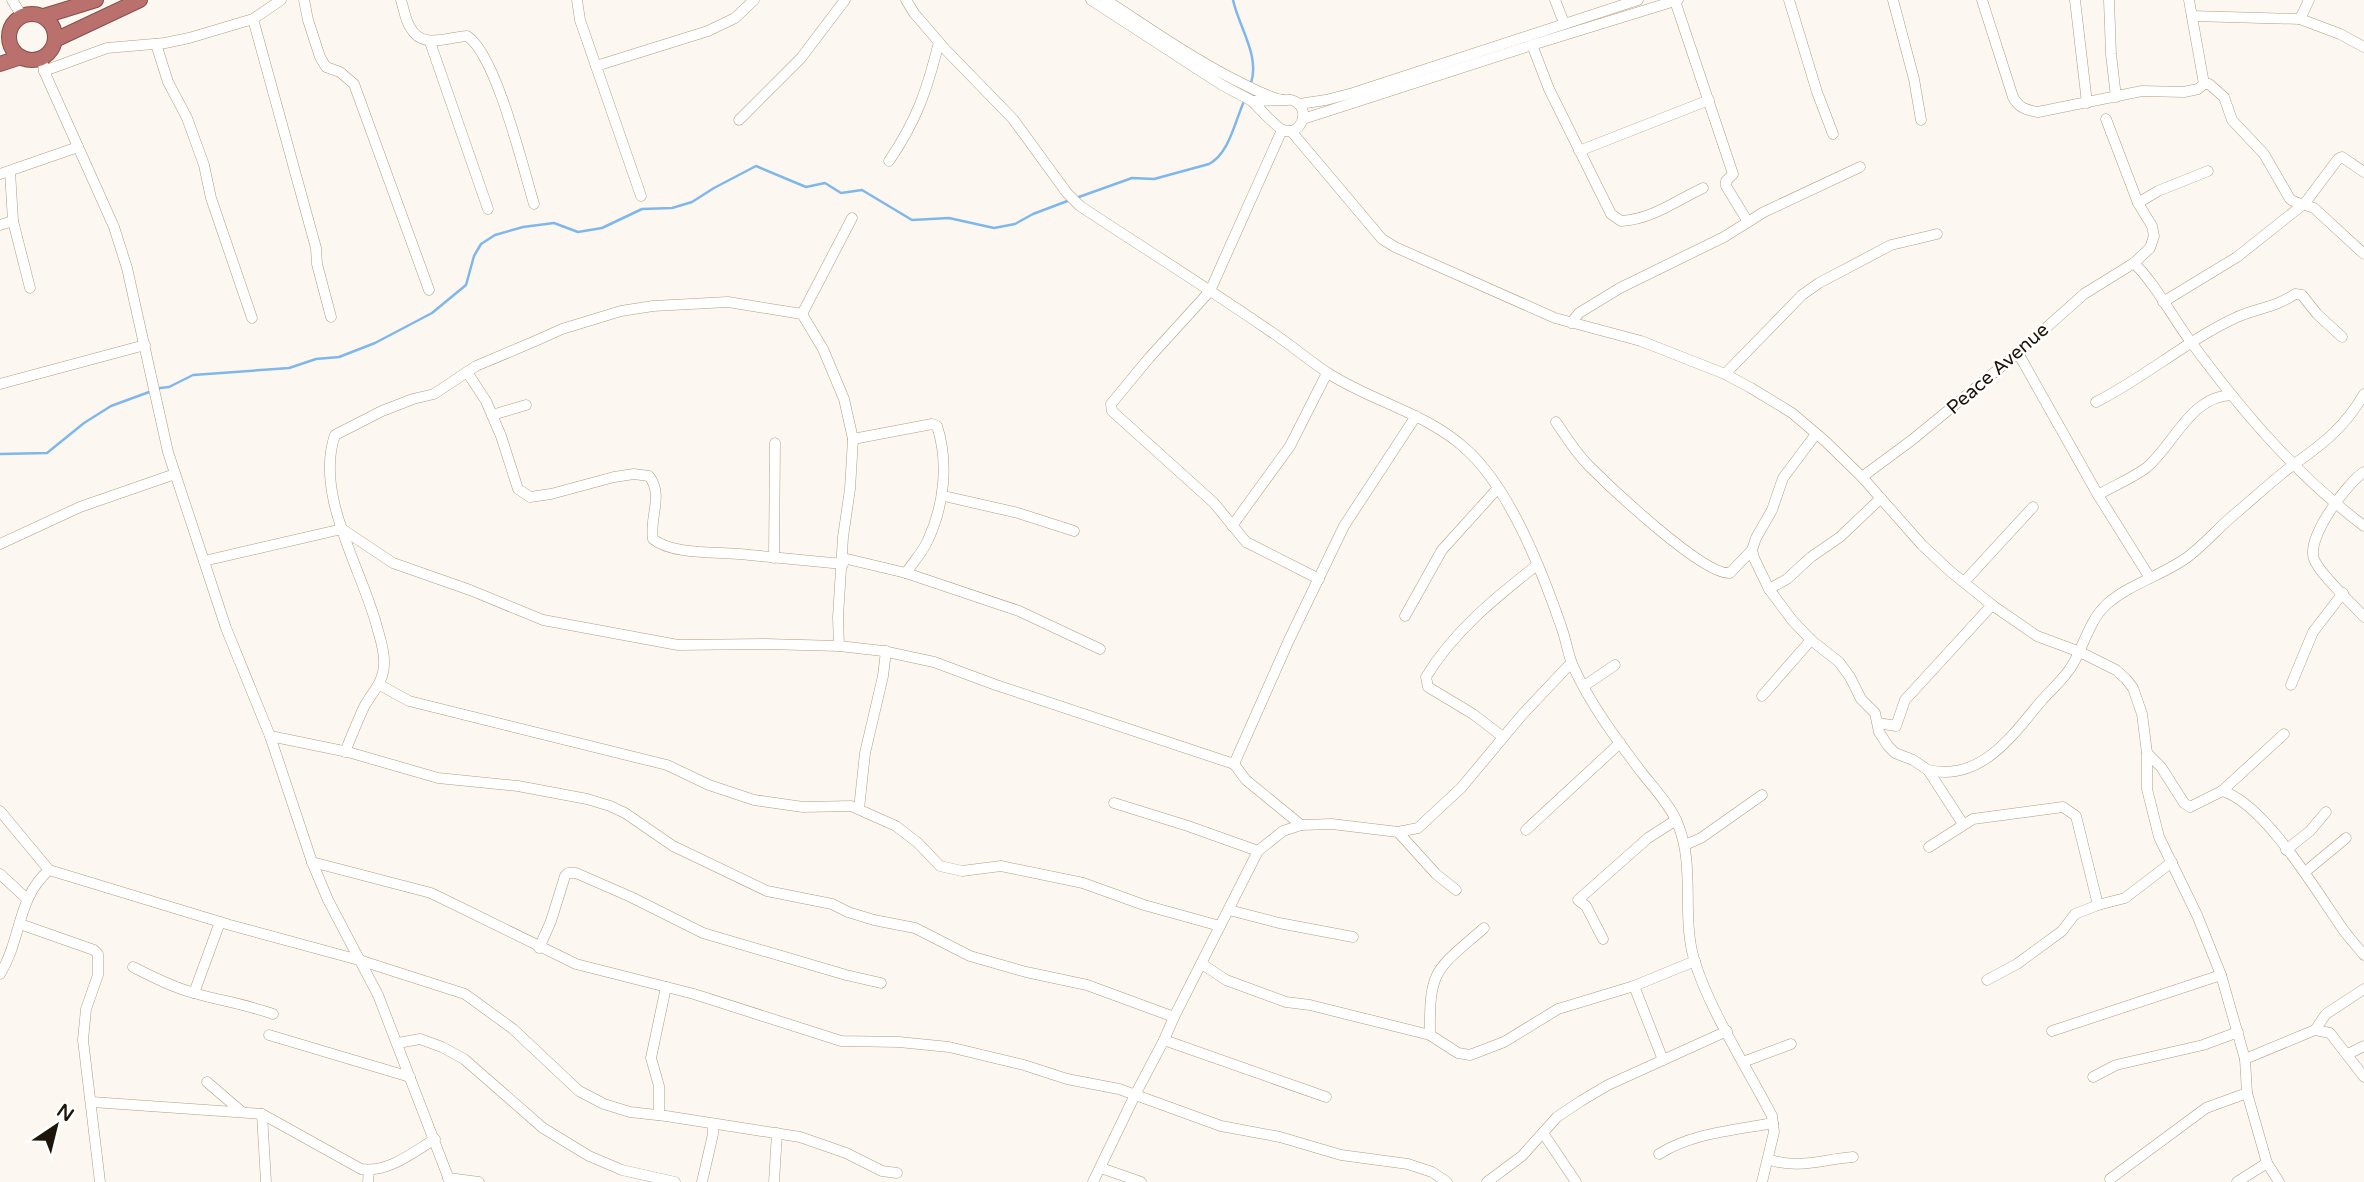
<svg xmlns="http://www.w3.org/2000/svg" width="2364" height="1182" viewBox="0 0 2364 1182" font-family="'Varela Round',sans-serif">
<rect width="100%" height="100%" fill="#fcf8f1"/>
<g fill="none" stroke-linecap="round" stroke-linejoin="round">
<g stroke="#80b7ea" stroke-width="2.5">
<path d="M1233 0C1239 27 1260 56 1251 83"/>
<path d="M1076 198 1132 178 1154 179 1209 164C1230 153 1235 120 1245 99"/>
<polyline points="0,454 47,453 84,423 111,406 160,388 169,387 193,375 289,368 316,359 339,357 375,343 432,313 466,285 474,256 481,244 495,235 523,227 554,223 578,232 602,228 642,209 672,208 692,202 714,188 756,166 806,187 825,183 841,193 862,190 912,220 949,218 994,228 1015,224 1033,214 1070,200"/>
</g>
<defs>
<g id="minor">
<polyline points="12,0 22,16"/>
<polyline points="304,0 308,20 320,57 326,67 340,72 354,84 429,290"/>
<path d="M401 0C404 9 405 19 410 27 422 50 447 37 467 36 496 54 523 168 534 204"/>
<polyline points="577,0 580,20 641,196"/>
<path d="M906 0 914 13 944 48 1013 119 1067 193 1080 206C1142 247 1206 287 1267 329 1289 343 1309 361 1331 375 1376 403 1429 414 1468 451 1511 491 1542 571 1561 626 1566 639 1568 655 1573 666 1590 704 1617 740 1642 773 1654 788 1669 804 1677 822 1696 866 1681 914 1694 959 1709 1010 1748 1069 1772 1116L1774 1132 1762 1182"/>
<polyline points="1091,0 1222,85 1252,101"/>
<path d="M1106 0C1149 28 1193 59 1239 82 1252 88 1269 98 1283 100 1291 101 1287 98 1294 101 1312 109 1301 137 1283 130 1277 128 1258 107 1252 101L1284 100"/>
<polyline points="1555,0 1564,23"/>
<polyline points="1789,0 1817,92 1833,134"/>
<polyline points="1893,0 1914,79 1921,120"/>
<path d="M1982 0 2013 97C2019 108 2026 110 2038 112L2142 91 2184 92 2198 89 2204 84 2189 0"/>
<polyline points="2075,0 2087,103"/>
<polyline points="2109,0 2111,54 2116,97"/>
<polyline points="2309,0 2300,19 2340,34 2364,47"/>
<polyline points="1675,1 1733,174 1726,181 1726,186 1748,222"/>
<polyline points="2192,16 2300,19"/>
<polyline points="253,19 316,248 317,264 331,317"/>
<polyline points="430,42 488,209"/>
<polyline points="156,44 168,82 187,118 204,165 211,198 252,318"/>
<path d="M1532 45 1549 89 1611 214 1621 221C1651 220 1677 200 1703 188"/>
<polyline points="42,58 44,71 114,227 127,268 168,452 226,628 270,736 312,862 328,900 378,995 450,1182"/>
<polyline points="596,66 708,31 735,18 754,0"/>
<polyline points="44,71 107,48 165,43 189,38 253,19 281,0"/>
<path d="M2204 84H2209L2224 97 2232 120 2264 154 2290 199C2297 204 2305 204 2314 208L2364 254"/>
<polyline points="1299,104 1326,100 1353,93 1638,0"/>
<polyline points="1303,119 1532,45 1678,0"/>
<polyline points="739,120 801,58 845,0"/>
<polyline points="1282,130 1210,291 1149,358 1111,404 1112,411 1214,503 1246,542 1319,579"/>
<polyline points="1291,131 1382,239 1395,247 1555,318 1641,341 1725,374 1751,388 1792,413 1825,441 1862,477 1922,545 1951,572 1992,605 2037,636 2080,652 2116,670 2126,679 2133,688 2142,714 2147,753 2147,789 2159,837 2197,915 2221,975 2245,1059 2247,1093 2267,1163 2279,1182"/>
<polyline points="1579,151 1709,100"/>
<path d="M889 161C917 120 927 90 939 42"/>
<polyline points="10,171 13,221 30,288"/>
<polyline points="0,174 78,147"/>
<polyline points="2138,203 2158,191 2208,171"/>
<polyline points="0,225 13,221"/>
<path d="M2134 263C2157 286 2172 317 2191 342 2241 410 2296 475 2364 526"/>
<polyline points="2163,302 2237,257 2305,203 2338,159 2342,157 2364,172"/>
<polyline points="802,314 852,218"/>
<polyline points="1571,323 1579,313 1620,288 1724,237 1764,212 1860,167"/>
<polyline points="2018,353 2098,495 2150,578"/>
<path d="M467 372 486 401 501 436 518 489 530 497 551 494 614 477 634 474 649 476C664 495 649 518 653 539 673 556 724 551 750 555 781 558 811 561 843 564"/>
<polyline points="1725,374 1802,295 1819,283 1891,245 1937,234"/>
<polyline points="0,384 145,345"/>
<path d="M2096 402C2144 378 2186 341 2235 318 2256 308 2275 308 2295 294L2302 295 2317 314 2342 337"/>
<polyline points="492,415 526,405"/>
<path d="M1556 422C1566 437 1576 453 1589 466 1610 487 1704 576 1730 573L1752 550"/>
<polyline points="1816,434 1783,478 1772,510 1756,538 1752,550 1754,558 1769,589 1792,620 1811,640 1839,662 1850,677 1861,699 1875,713 1879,732 1888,746 1895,753 1913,760 1928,770 1963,824"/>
<path d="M853 439 932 424 937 426C949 463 944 505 928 540 923 552 913 562 906 573"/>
<path d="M2364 472C2346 484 2306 538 2314 559 2320 575 2352 603 2364 617"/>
<polyline points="1862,477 1912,440 2018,353 2084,294 2134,263 2150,248 2154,236 2152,226 2138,203 2106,119"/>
<path d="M2098 495C2113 486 2131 479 2146 468 2174 445 2190 396 2232 395"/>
<polyline points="944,496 1018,513 1074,531"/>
<polyline points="1232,526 1290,446 1327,373"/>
<polyline points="0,544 80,507 175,474"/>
<polyline points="774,558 775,443"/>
<polyline points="843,558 906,573 1019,611 1100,649"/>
<polyline points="204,561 342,529 393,563 470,590 543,620 678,645 765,644 839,646 883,651 934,662 996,685 1234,764 1289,640 1344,526 1416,416"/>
<polyline points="1964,582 2033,507"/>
<polyline points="1769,589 1787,579 1811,557 1840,537 1881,498"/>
<polyline points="1405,616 1442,550 1498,488"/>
<polyline points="380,685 409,701 667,765 709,785 754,800 803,807 851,806 896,826 918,843 940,866 962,871 1001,866 1083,883 1144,905 1220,926"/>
<polyline points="2291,685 2313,632 2343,593"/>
<polyline points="1584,686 1615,665"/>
<polyline points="1762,696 1811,640"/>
<polyline points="1878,723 1896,726 1905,700 1992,605"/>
<polyline points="270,736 348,752 438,778 518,786 587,799 610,806 625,813 673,846 767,891 832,904 848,912 874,920 915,928 970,956 1026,972 1087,985 1174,1017"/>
<path d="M1503 737 1473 714 1428 687 1426 677C1453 632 1496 597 1537 565"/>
<path d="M345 752C351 737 357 722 364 707 372 692 384 682 384 664 385 652 380 638 377 627 362 569 314 495 335 435L382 411 413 399 434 394 476 366 533 342 562 329 621 311 653 306 728 302 802 314 823 349 844 399 853 439 850 489 843 537 838 617 839 646"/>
<path d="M2147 753 2161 767 2184 803 2190 807 2222 791C2264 803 2315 889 2340 925 2347 936 2356 945 2364 955"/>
<polyline points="1234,764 1246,780 1301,825"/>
<path d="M1928 770C1981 782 2012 736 2042 700 2053 688 2065 678 2073 664 2084 645 2090 619 2107 604 2131 583 2164 575 2189 556 2206 543 2220 526 2236 513 2255 497 2273 480 2293 465 2323 444 2345 427 2364 394"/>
<polyline points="2222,791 2284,734"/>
<polyline points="1114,803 1188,826 1258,851"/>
<polyline points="859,809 865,753 883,676 886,651"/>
<polyline points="0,811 49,870 230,925 359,960 465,994 513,1029 579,1091 604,1104 630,1112 666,1116 800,1137 846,1153 882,1171 897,1173"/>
<polyline points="1526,830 1620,743"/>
<polyline points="1398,832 1436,874 1456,890"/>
<polyline points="1685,845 1701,838 1762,795"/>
<polyline points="1929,847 1973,819 2063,807 2076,816 2098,905"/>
<polyline points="2286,850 2310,831 2326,812"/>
<polyline points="312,862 431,893 576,964 694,994 841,1041 899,1042 949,1047 1024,1065 1067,1079 1119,1089 1221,1126 1280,1137 1341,1155 1408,1164 1432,1172 1447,1182"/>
<polyline points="2305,872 2346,838"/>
<polyline points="0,874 26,898"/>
<polyline points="1229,910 1279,923 1353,937"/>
<polyline points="20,924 94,950 98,954 98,975 86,1009 83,1040 100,1182"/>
<polyline points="1603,939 1586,906 1578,900 1648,838 1676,820"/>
<polyline points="539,948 551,921 565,876 568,873 576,873 631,897 703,933 846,975 881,983"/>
<polyline points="1202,964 1226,980 1286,1002 1310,1005 1430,1035 1458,1053 1470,1055 1504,1042 1558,1009 1634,986 1695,961"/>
<path d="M133 967C153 977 172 987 194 993 221 1001 245 1004 273 1014"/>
<path d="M0 974C22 939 16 899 49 870"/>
<polyline points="1987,980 2017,964 2062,931 2075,914 2098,905 2125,898 2172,862"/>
<polyline points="1634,986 1663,1060"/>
<polyline points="194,993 220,922"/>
<polyline points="2315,1030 2326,1014 2364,989"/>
<polyline points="2052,1031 2221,975"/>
<polyline points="269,1035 410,1077"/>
<path d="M1430 1035C1429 968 1436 970 1484 928"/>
<polyline points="1164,1040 1326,1097"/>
<polyline points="398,1043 420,1039 442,1047 464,1059 543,1128 589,1156 622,1170 675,1182"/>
<polyline points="2348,1054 2364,1046"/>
<polyline points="2245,1059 2315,1030 2330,1033 2364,1077"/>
<polyline points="1743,1062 1791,1044"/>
<polyline points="2093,1077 2116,1065 2203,1045 2238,1032"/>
<polyline points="207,1082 242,1112"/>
<path d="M92 1102 262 1114 361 1169C388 1173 412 1153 435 1139"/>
<polyline points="262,1114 266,1182"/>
<polyline points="659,1115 659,1086 651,1058 666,987"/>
<polyline points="1543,1133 1576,1182"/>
<path d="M1659 1154C1692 1133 1735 1130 1773 1123"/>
<path d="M1768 1159C1797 1170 1824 1159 1853 1157"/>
<polyline points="1101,1168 1141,1182"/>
<polyline points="448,1178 479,1182"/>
<polyline points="2110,1179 2206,1108 2247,1093"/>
<polyline points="368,1182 369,1170"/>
<polyline points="702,1182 713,1134 713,1124"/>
<polyline points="774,1182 777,1133"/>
<polyline points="1093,1182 1135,1095 1164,1040 1174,1017 1258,851 1283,831 1301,825 1332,824 1398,832 1418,828 1461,788 1522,715 1571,663"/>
<polyline points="1487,1182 1522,1156 1557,1117 1581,1101 1608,1085 1727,1031"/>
<polyline points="2237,1182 2267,1163"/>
</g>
<g id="highway">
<circle cx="32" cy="37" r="23"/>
<polyline points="44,16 96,0"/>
<polyline points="55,40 140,0"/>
<polyline points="0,64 21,57"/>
</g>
</defs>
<use href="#minor" stroke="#b29d7e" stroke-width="11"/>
<use href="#highway" stroke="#835049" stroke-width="16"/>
<use href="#minor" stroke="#fff" stroke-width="10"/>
<use href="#highway" stroke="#ba706c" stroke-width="14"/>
</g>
<g text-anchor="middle" stroke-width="5" stroke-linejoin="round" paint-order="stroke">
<g font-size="19" fill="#1d1509" stroke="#fff">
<text transform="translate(1997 368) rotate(-41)" y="7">Peace Avenue</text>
</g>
</g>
<g transform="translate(56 1126) rotate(35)" stroke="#ffffff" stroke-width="5" paint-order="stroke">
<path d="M0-5L12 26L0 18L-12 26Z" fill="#1d1509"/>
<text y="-10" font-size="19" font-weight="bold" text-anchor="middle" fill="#1d1509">N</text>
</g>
</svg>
